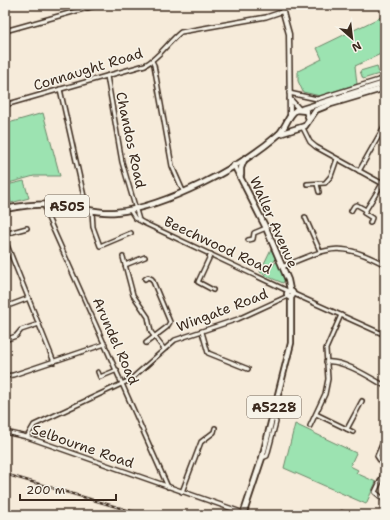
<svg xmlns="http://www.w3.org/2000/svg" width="390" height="520" viewBox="0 0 390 520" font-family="'Shantell Sans',sans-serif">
<rect width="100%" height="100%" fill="#f6ebda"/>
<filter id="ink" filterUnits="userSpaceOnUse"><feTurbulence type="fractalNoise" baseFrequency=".025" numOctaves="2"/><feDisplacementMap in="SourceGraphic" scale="8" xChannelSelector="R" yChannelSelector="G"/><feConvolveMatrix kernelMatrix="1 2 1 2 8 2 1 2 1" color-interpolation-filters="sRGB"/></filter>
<g filter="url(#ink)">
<g fill="#9ce3b1" stroke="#6c8668">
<polygon points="385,15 385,52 355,66 357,84 320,96 303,92 298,81 298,71 322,59 317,48"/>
<polygon points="377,66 379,74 363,79 360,71"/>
<polygon points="43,113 60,176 34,176 5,184 5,124"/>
<polygon points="24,181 29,198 11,203 7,185"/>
<polygon points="271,249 276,259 263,274 260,272"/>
<polygon points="277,261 285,279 283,283 264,275"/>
<polygon points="295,424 356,453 350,466 358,470 356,473 376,482 366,504 284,468"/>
</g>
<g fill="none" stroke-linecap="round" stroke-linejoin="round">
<defs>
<g id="street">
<polyline points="5,31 98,5"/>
<polyline points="152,61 154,65 172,166 183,191"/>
<polyline points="107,76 122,162 139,220"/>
<polyline points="60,89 87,210"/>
<polyline points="289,93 317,99 385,78"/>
<path d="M5 105 145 65C160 57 168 42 181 32L266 17 284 11"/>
<polyline points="303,128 310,142 316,147 385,185"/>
<polyline points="359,171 385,125"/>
<polyline points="307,184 325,183 331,176 337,159"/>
<polyline points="317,184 319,192"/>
<polyline points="45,205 46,213 49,220 168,487"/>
<polyline points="130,210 135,218 144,223 288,291"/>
<polyline points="92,211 93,227 100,246 131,233"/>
<polyline points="351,211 354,206 357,205 366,210"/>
<polyline points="305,217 320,251"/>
<polyline points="370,223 372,218 364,213 382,184"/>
<polyline points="5,234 27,228"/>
<polyline points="5,240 54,362"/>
<polyline points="248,240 253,239 254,233 266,228"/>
<polyline points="211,254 198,282 213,290"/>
<polyline points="123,257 133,295 148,317 151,332 164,349"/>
<polyline points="125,265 145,257"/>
<path d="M282 267C328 248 340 240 385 265"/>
<polyline points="145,279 148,277 152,279 170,322 167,327 146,343"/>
<polyline points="294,294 385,335"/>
<polyline points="5,307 29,298"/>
<polyline points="202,332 208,353 248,369"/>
<polyline points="5,340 16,336 21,330 39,324"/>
<path d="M326 362C342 359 371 378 385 386"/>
<polyline points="98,372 100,377 117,370"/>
<polyline points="5,376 13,375 105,344"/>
<polyline points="316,414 353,432"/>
<polyline points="310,426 325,394 328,379 326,349 341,315"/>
<polyline points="347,429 362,401"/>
<polyline points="5,432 27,437 244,513"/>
<polyline points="27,437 34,425 130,380 175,340 238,319 288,296"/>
<polyline points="385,438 377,456 385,468"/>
<polyline points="262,458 267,456 276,422 273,416"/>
<polyline points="182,492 201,442 214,432 215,428"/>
<polyline points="382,498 375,492 385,471"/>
<polyline points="342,513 346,515"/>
</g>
<g id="secondary">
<polyline points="281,5 289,34 290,116"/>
<polyline points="290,99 299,109"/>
</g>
<g id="primary">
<polyline points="302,109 385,83"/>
<polyline points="279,134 305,126 316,110 331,104 385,88"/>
<polyline points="234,165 266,228 288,280 290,290"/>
<polyline points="241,175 241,168 245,158"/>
<path d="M5 209C26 205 47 203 68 206 84 208 99 214 116 212 165 207 242 167 279 134 286 127 288 115 296 110L306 111 309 119"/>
<circle cx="290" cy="294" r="3"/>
<polyline points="5,515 18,515"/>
<polyline points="243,515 262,458 291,343 291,297"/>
</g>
</defs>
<use href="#street" stroke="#3b2a1e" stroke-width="6"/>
<use href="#secondary" stroke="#3b2a1e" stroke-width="7"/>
<use href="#primary" stroke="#3b2a1e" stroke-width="8"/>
<use href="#street" stroke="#f7f3e8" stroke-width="3"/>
<use href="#secondary" stroke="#f7f3e8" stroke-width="4"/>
<use href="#primary" stroke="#f7f3e8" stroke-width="4.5"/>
<defs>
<polyline id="rail" points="5,474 144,515"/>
</defs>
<use href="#rail" stroke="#3b2a1e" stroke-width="2.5"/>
<use href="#rail" stroke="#f7f3e8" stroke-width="1" stroke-dasharray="3" stroke-linecap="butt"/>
</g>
</g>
<g text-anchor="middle" stroke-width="3" stroke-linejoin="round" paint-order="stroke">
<g fill="#f7f3e8" stroke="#73665b" stroke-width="1">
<rect x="45" y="195" width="44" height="22" rx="3"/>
<rect x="247" y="396" width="54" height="22" rx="3"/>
</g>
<g font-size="13" font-weight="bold" fill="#3b2a1e">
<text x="67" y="211">A505</text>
<text x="274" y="412">A5228</text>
</g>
<g font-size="14" fill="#3b2a1e" stroke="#f7f3e8">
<text transform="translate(88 69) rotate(-17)" y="5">Connaught Road</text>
<text transform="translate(131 140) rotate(78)" y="5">Chandos Road</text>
<text transform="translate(274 222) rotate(66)" y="5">Waller Avenue</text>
<text transform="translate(218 245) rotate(25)" y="5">Beechwood Road</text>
<text transform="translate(222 310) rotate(-21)" y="5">Wingate Road</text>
<text transform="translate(116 341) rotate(66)" y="5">Arundel Road</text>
<text transform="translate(83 446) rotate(19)" y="5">Selbourne Road</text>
</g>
</g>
<rect width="390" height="520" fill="none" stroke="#f7f3e8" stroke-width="20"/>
<rect x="10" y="10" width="370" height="500" fill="none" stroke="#3b2a1e" stroke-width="1.5" filter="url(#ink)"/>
<g transform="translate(352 38) rotate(152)" stroke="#f7f3e8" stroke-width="3" paint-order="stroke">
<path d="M0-3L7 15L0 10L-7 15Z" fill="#3b2a1e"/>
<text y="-6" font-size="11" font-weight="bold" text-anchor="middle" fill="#3b2a1e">N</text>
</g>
<path d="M20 494v6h96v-6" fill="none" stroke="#3b2a1e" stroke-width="2"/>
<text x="26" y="494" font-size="12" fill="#3b2a1e" stroke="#f7f3e8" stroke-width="3" paint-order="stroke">200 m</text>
</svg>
